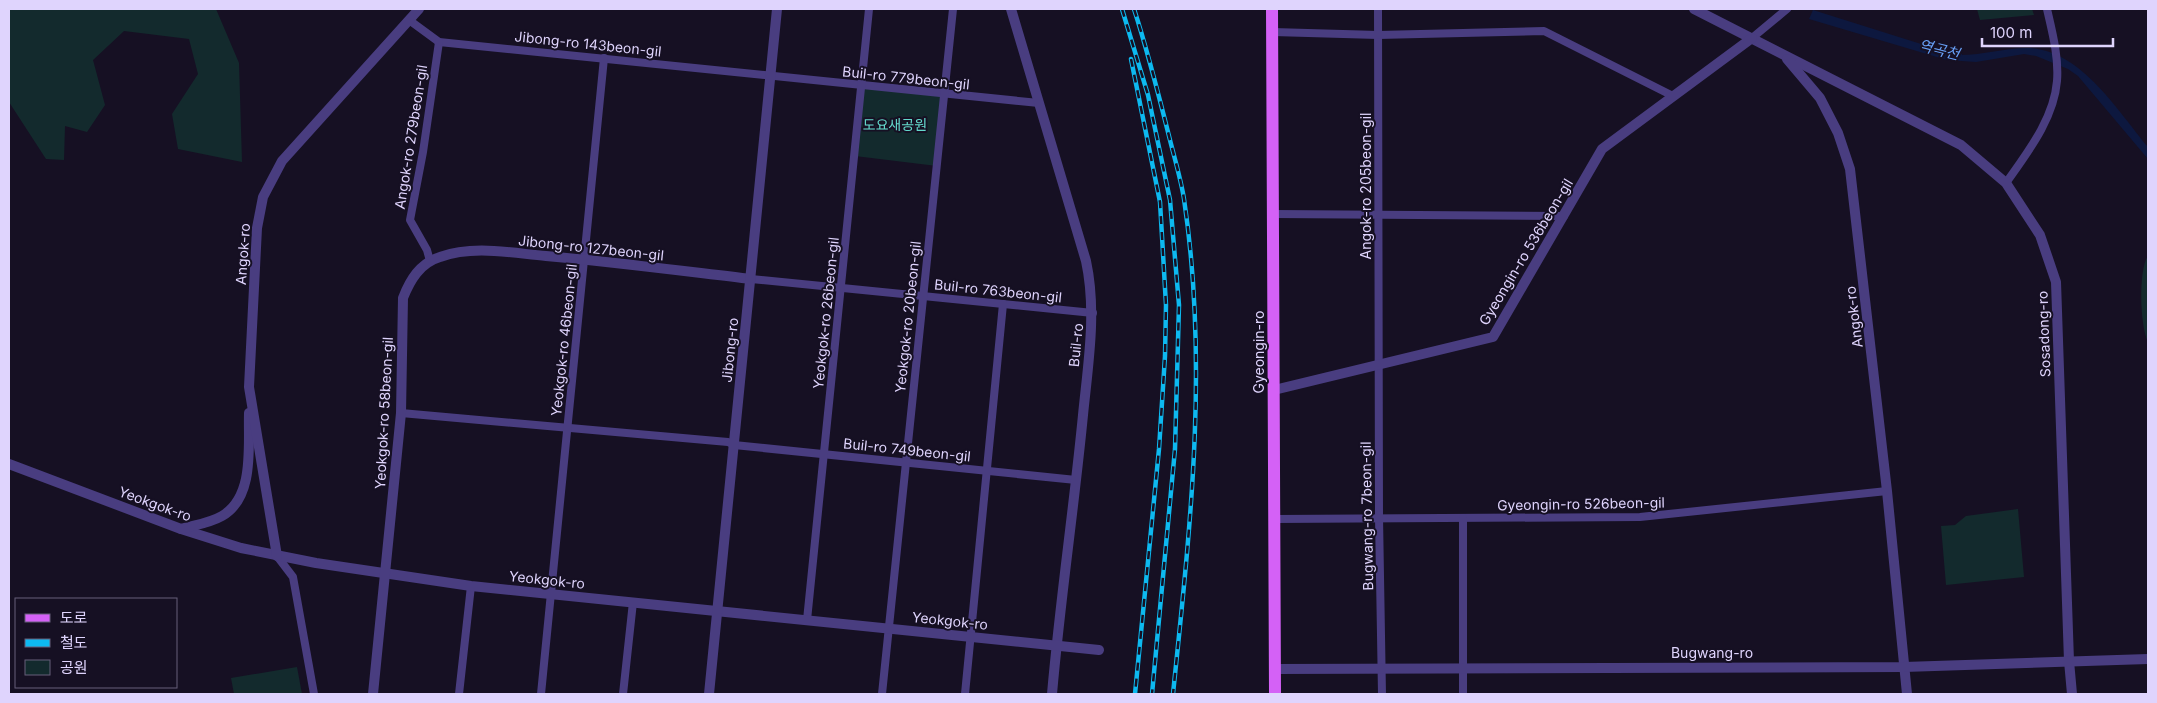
<svg xmlns="http://www.w3.org/2000/svg" width="2157" height="703" viewBox="0 0 2157 703" font-family="Inter,'Noto Sans KR',sans-serif">
<rect width="100%" height="100%" fill="#161023"/>
<g fill="#132a2d">
<polygon points="9,9 216,9 239,63 242,162 178,149 172,114 198,74 189,39 124,31 93,60 105,105 87,132 65,126 64,160 46,159 9,102"/>
<polygon points="1977,9 2032,9 2034,15 1980,20"/>
<polygon points="862,85 945,95 937,166 855,156"/>
<path d="M2148 256V342C2140 327 2138 270 2148 256Z"/>
<polygon points="2018,509 2024,577 1946,585 1941,526 1955,525 1966,516"/>
<polygon points="297,667 302,694 234,694 231,678"/>
</g>
<path fill="#0d183f" d="M1813 10 1956 55C1980 56 2004 48 2028 48 2080 49 2118 111 2148 147V159L2078 76 2068 69 2036 56 2024 54 1976 62 1947 60 1809 19Z"/>
<g fill="none" stroke-linecap="round" stroke-linejoin="round">
<polyline stroke="#0d183f" stroke-width="2.5" points="1942,50 1961,55"/>
<g stroke="#493d80" stroke-width="8">
<polyline points="1378,9 1379,517 1382,694"/>
<polyline points="409,20 439,42 1039,103"/>
<polyline points="1273,32 1378,35 1544,31 1673,96"/>
<polyline points="1752,38 1787,9"/>
<path d="M2006 183C2027 153 2054 119 2057 81 2059 57 2052 31 2047 9"/>
<polyline points="1273,214 1564,216"/>
<polyline points="430,261 427,250 410,220 423,152 439,42"/>
<polyline points="751,279 1093,313"/>
<polyline points="401,413 728,442 734,445 1076,480"/>
<polyline points="1275,519 1640,517 1887,491"/>
<polyline points="277,556 293,577 314,694"/>
<polyline points="807,620 869,9"/>
<polyline points="459,694 471,586"/>
<polyline points="541,694 604,58"/>
<polyline points="623,694 633,602"/>
<polyline points="882,694 953,9"/>
<polyline points="965,694 1003,304"/>
<polyline points="1463,694 1463,518"/>
</g>
<g stroke="#493d80" stroke-width="10">
<path d="M1011 9 1086 261C1097 312 1088 364 1083 415 1074 508 1060 601 1052 694"/>
<polyline points="1694,9 1961,145 2006,183 2040,235 2056,282 2069,661 2072,694"/>
<polyline points="1787,59 1820,98 1838,133 1850,169 1887,491 1907,694"/>
<polyline points="1274,390 1493,337 1602,149 1752,38"/>
<polyline points="9,464 181,529 241,548 316,563 471,586 1099,650"/>
<path d="M181 529C195 525 210 523 222 516 255 497 248 446 249 413"/>
<polyline points="277,556 249,387 257,228 263,197 282,161 419,9"/>
<polyline points="1275,669 1904,667 2148,659"/>
<path d="M373 694 401 413 403 298C410 280 420 263 440 257 473 245 511 253 546 256 614 262 683 271 751 279"/>
<polyline points="709,694 777,9"/>
</g>
<polyline stroke="#d461f6" stroke-width="12" points="1272,9 1275,694"/>
<defs>
<g id="rail">
<polyline points="1122,9 1148,95 1170,200 1179,305 1175,449 1152,694"/>
<path d="M1134 9C1148 52 1159 96 1170 140 1175 160 1181 180 1184 199 1209 366 1190 529 1173 694"/>
<polyline points="1131,59 1160,202 1166,305 1165,356 1159,449 1135,694"/>
</g>
</defs>
<use href="#rail" stroke="#0db9f0" stroke-width="4.5"/>
<use href="#rail" stroke="#161023" stroke-width="2.5" stroke-dasharray="8" stroke-linecap="butt"/>
</g>
<g text-anchor="middle" stroke-width="4" stroke-linejoin="round" paint-order="stroke">
<g font-size="14" fill="#dfd4fd" stroke="#161023">
<text transform="translate(588 44) rotate(6)" y="5">Jibong-ro 143beon-gil</text>
<text transform="translate(906 78) rotate(6)" y="5">Buil-ro 779beon-gil</text>
<text transform="translate(411 137) rotate(-81)" y="5">Angok-ro 279beon-gil</text>
<text transform="translate(1366 186) rotate(-90)" y="5">Angok-ro 205beon-gil</text>
<text transform="translate(591 248) rotate(6)" y="5">Jibong-ro 127beon-gil</text>
<text transform="translate(1526 252) rotate(-59)" y="5">Gyeongin-ro 536beon-gil</text>
<text transform="translate(243 254) rotate(-86)" y="5">Angok-ro</text>
<text transform="translate(998 291) rotate(6)" y="5">Buil-ro 763beon-gil</text>
<text transform="translate(826 313) rotate(-84)" y="5">Yeokgok-ro 26beon-gil</text>
<text transform="translate(908 317) rotate(-84)" y="5">Yeokgok-ro 20beon-gil</text>
<text transform="translate(1854 317) rotate(-97)" y="5">Angok-ro</text>
<text transform="translate(2044 334) rotate(-92)" y="5">Sosadong-ro</text>
<text transform="translate(564 340) rotate(-84)" y="5">Yeokgok-ro 46beon-gil</text>
<text transform="translate(1076 345) rotate(-84)" y="5">Buil-ro</text>
<text transform="translate(730 350) rotate(-84)" y="5">Jibong-ro</text>
<text transform="translate(1259 352) rotate(-90)" y="5">Gyeongin-ro</text>
<text transform="translate(384 413) rotate(-87)" y="5">Yeokgok-ro 58beon-gil</text>
<text transform="translate(907 450) rotate(6)" y="5">Buil-ro 749beon-gil</text>
<text transform="translate(155 504) rotate(20)" y="5">Yeokgok-ro</text>
<text transform="translate(1581 504) rotate(-1)" y="5">Gyeongin-ro 526beon-gil</text>
<text transform="translate(1367 516) rotate(-91)" y="5">Bugwang-ro 7beon-gil</text>
<text transform="translate(547 580) rotate(6)" y="5">Yeokgok-ro</text>
<text transform="translate(950 621) rotate(6)" y="5">Yeokgok-ro</text>
<text x="1712" y="658">Bugwang-ro</text>
</g>
<g font-size="14" fill="#64d9cc" stroke="#161023">
<text x="895" y="130">도요새공원</text>
</g>
<g font-size="15" font-style="italic" fill="#68a0f7" stroke="#161023">
<text transform="translate(1939 50) rotate(14)" y="5">역곡천</text>
</g>
</g>
<rect width="2157" height="703" fill="none" stroke="#dfd4fd" stroke-width="20"/>
<rect x="15" y="598" width="162" height="90" fill="#161023" stroke="#665e7a"/>
<rect x="25" y="614" width="25" height="8" fill="#d461f6" stroke="#665e7a"/>
<text x="60" y="623" font-size="15" fill="#dfd4fd">도로</text>
<rect x="25" y="639" width="25" height="8" fill="#0db9f0" stroke="#665e7a"/>
<text x="60" y="648" font-size="15" fill="#dfd4fd">철도</text>
<rect x="25" y="660" width="25" height="15" fill="#132a2d" stroke="#665e7a"/>
<text x="60" y="673" font-size="15" fill="#dfd4fd">공원</text>
<path d="M1982 38v8h131v-8" fill="none" stroke="#dfd4fd" stroke-width="2.5"/>
<text x="1990" y="38" font-size="15" fill="#dfd4fd" stroke="#161023" stroke-width="4" paint-order="stroke">100 m</text>
</svg>
